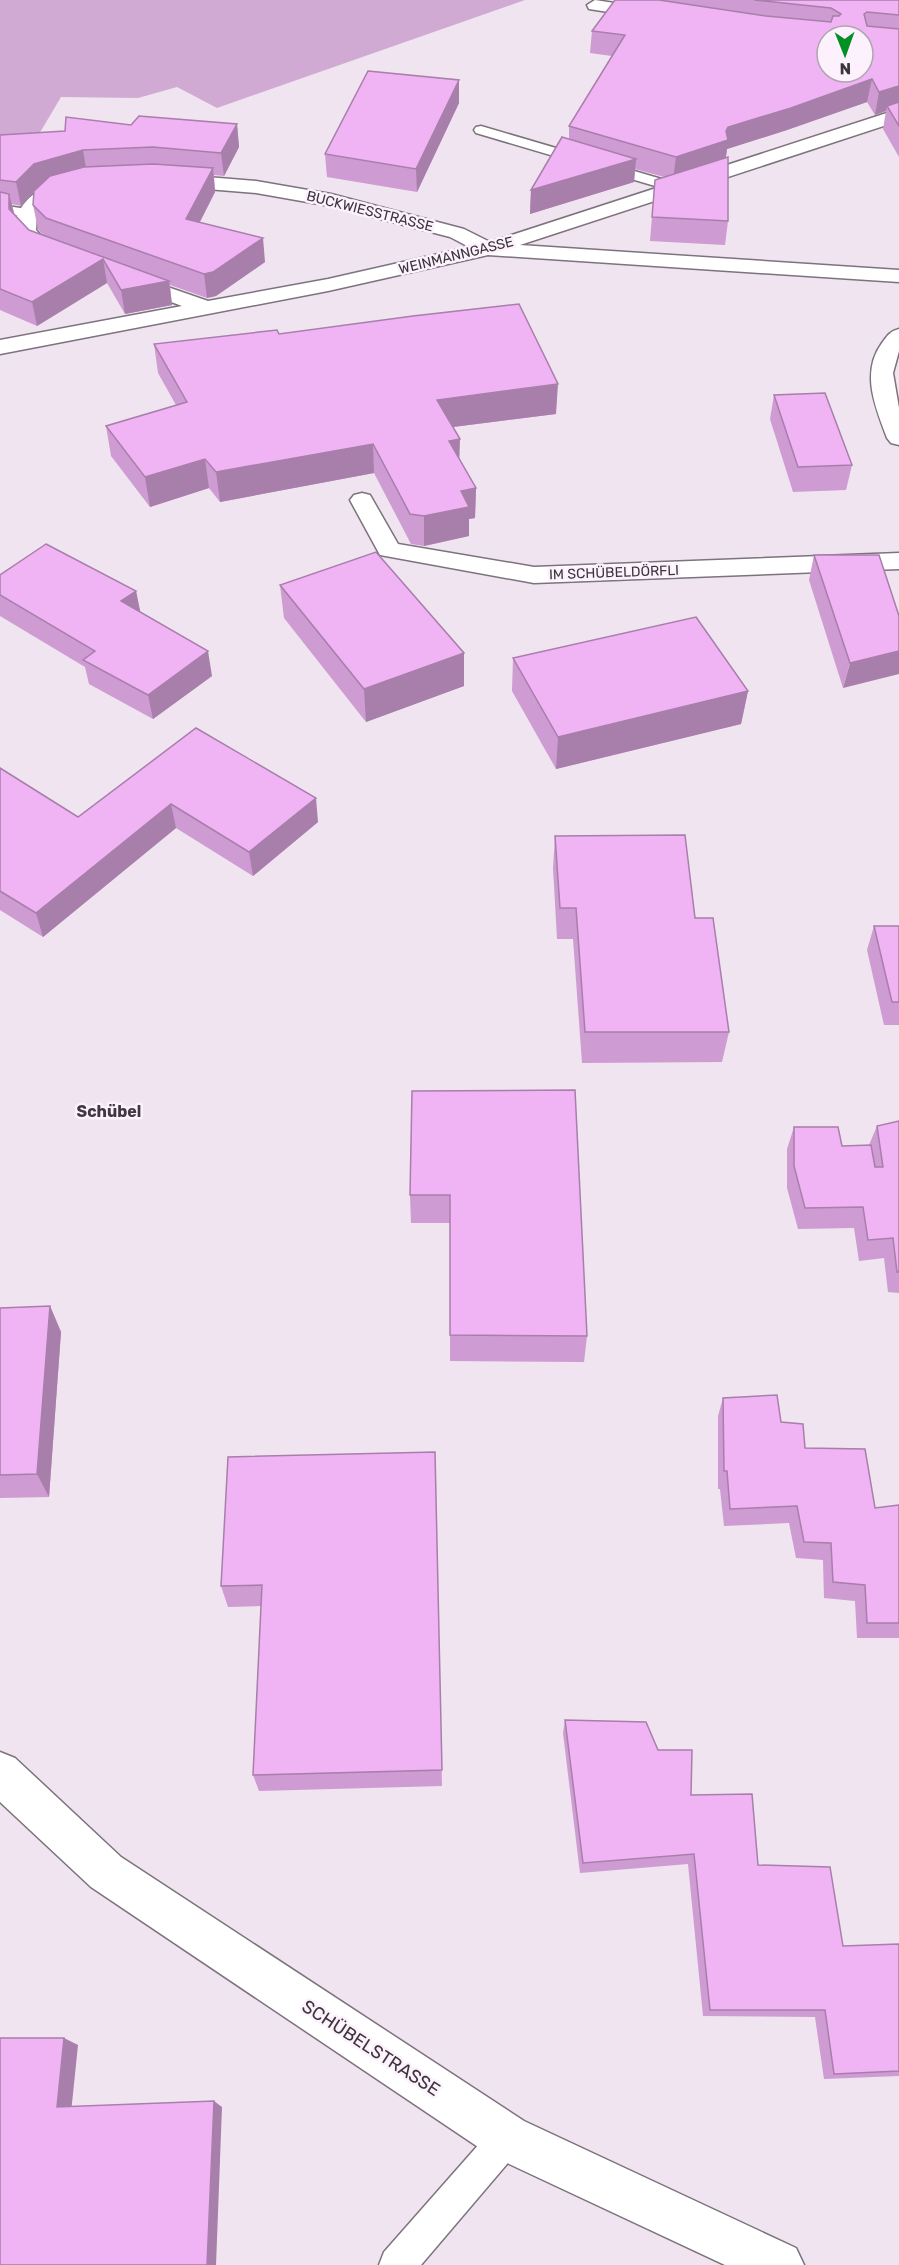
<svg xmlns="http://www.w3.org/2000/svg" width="899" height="2265" viewBox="0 0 899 2265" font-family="Rubik,sans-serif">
<rect width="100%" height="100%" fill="#efe4ef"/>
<polygon fill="#d0aad2" points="0,0 525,0 217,108 177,87 138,98 61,97 32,146 0,148"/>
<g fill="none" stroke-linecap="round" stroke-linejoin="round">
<defs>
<g id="lane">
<polygon points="481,126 682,185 684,188 677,192 672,191 476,133 474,130 476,127"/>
<polygon points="0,205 27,209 34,213 27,217 0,213"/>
<polygon points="507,2121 519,2126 524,2138 519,2150 421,2265 379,2265 384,2252 495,2126"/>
</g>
<g id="street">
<polygon points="595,0 653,9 659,10 661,14 659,18 653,19 589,9 587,5"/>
<polygon points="899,109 899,121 520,245 899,270 899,282 488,255 328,291 0,354 0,340 182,306 123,284 120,280 123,276 130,274 208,301 328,279 469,247 450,237 330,206 256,193 170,186 163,184 160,180 163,176 170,174 256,181 331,194 464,229 490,242"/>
<path d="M71 181 78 183 81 187 78 191 53 198 37 214 36 230 49 244 66 250 69 254 66 258C50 262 22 248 16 232 11 216 27 197 40 190 48 185 61 184 71 181Z"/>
<polygon points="362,493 370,495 398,544 534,567 899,553 899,569 534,583 380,555 350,500 354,495"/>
<polygon points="0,1752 15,1758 121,1857 524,2121 796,2248 804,2265 725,2265 490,2155 91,1887 0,1802"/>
</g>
<path id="secondary" d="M899 329V351L893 373 899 408V445L891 443 887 438C876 408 860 373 882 343 887 336 890 331 899 329Z"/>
</defs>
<use href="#lane" stroke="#7c737d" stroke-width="3"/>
<use href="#street" stroke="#7c737d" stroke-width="3"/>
<use href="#secondary" stroke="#7c737d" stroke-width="3"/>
<use href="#lane" fill="#fff" fill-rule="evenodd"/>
<use href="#street" fill="#fff" fill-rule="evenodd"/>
<use href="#secondary" fill="#fff" fill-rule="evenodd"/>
</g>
<g fill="#ce9bd2" fill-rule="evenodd">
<polygon points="615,0 899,0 899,157 883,129 886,111 875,115 867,102 787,130 727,149 726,157 728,221 725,245 650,241 655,180 664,177 635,169 634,182 530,214 531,190 569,139 569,126 612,56 590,53 592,31"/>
<polygon points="459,80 459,103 417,192 327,177 325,154"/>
<path d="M237 124 239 147 224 176 214 175 215 192 200 222 265 262 216 296 207 298 170 285 172 305 125 314 107 283 37 326 0 310V135L65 131 131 125ZM34 192 33 205 38 229 44 236 29 230 14 213 12 204 21 206Z"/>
<polygon points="279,334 556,414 453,427 459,460 476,488 475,518 469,519 469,536 424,546 411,544 374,473 220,502 209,488 150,507 111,456 106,426 176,405 158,373 154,344"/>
<polygon points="774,395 852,465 846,490 793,492 770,419"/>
<polygon points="814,555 879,555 843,688 809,580"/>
<polygon points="0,575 136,591 140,612 212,676 153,719 89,684 85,667 0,616"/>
<polygon points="280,585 464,653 464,686 366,722 284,618"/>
<polygon points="513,658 748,691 741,724 556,769 512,691"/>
<polygon points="196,728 318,822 253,876 176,828 43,937 0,910 0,768 78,817"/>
<polygon points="555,836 695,918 729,1032 722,1062 582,1063 573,939 557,939 553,868"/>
<polygon points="874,926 899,926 899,1025 884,1025 867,950"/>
<polygon points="412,1091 587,1336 584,1362 450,1361 450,1223 411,1223 410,1195"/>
<polygon points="899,1121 899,1293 888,1292 884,1258 859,1261 854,1228 798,1229 787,1188 787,1149 794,1127 842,1146 869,1145 877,1126"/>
<polygon points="50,1306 61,1332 49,1497 0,1498 0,1308"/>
<polygon points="723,1398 781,1422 805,1448 875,1508 899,1505 899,1638 857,1638 855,1601 824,1598 823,1560 796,1558 789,1523 724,1526 720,1489 718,1489 718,1416"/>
<polygon points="435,1452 442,1786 259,1791 253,1775 261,1606 228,1607 221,1586"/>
<polygon points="565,1720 658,1750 691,1795 758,1865 843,1946 899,1944 899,2076 824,2079 815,2017 703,2016 688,1864 580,1873 563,1733"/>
</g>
<g fill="#a87eab">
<polygon points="872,79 867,102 787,130 727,149 725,163 673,180 676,157 726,131 728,127"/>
<polygon points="459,80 459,103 417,192 416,169"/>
<polygon points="899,86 899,108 887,106 886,111 875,115 879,92"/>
<polygon points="237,124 239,147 224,176 221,153"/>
<polygon points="83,150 87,174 38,188 21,206 16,182 34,164"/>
<polygon points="636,159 634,182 530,214 531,190"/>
<polygon points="213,168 215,192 189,243 186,219"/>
<polygon points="9,194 15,217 9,209"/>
<polygon points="263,238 265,262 216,296 207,298 204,274"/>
<polygon points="103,259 107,283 37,326 32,302"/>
<polygon points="169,281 172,305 125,314 121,290"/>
<polygon points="558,384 556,414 437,429 437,400"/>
<polygon points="460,439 459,469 449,441"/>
<polygon points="373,444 374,473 220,502 216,472"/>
<polygon points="205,459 209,488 150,507 145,477"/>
<polygon points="476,488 475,518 469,519 469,536 424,546 424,516 461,491"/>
<polygon points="136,591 141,615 121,601"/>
<polygon points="208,651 212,676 153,719 148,695"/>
<polygon points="899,651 899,674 843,688 850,663"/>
<polygon points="464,653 464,686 366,722 364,689"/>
<polygon points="748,691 741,724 556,769 558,737"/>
<polygon points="316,798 318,822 253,876 249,852"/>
<polygon points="171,804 176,828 43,937 36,913"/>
<polygon points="50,1306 61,1332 49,1497 37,1474"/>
<polygon points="64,2038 78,2045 71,2113 57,2107"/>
<polygon points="214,2101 222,2107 216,2265 207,2265"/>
</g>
<g fill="#f0b4f4" stroke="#a87eab" stroke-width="1.5" fill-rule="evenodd">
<path d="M615 0H659L766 16 831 22 833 16H839L841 14 831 8 754 0H899V15L867 12 864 14 867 26 899 29V86L879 92 872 79 791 108 728 127 726 131 728 140 676 157 569 126 625 35 592 31ZM827 36H863V72H827Z"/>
<polygon points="368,71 459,80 416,169 325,154"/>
<polygon points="899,102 899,126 887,106"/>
<polygon points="139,116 237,124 221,153 153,147 83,150 34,164 16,182 0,180 0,135 65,131 66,117 131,125"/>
<polygon points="562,137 636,159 531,190"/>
<polygon points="728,157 728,221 652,217 655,180"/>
<polygon points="153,164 213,168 186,219 263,238 213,272 204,274 46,218 33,205 34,191 50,176 84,167"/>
<polygon points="0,192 9,194 9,209 29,230 169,281 121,290 103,259 32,302 0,289"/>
<polygon points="519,304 558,384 437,400 460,439 449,441 476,488 461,491 469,507 424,516 410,514 373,444 216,472 205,459 145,477 106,426 187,402 154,344 277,330 279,334 413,316"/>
<polygon points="825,393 852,465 798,467 774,395"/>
<polygon points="46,544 136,591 121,601 208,651 148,695 83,660 95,651 0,595 0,575"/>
<polygon points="376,552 464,653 364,689 280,585"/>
<polygon points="814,555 879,555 899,616 899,651 850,663"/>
<polygon points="696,617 748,691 558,737 513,658"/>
<polygon points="196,728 316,798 249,852 171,804 36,913 0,891 0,768 78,817"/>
<polygon points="685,835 695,918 713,918 729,1032 585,1032 576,908 560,908 555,836"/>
<polygon points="874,926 899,926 899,1002 892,1002"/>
<polygon points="575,1090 587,1336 450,1335 450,1195 410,1195 412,1091"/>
<polygon points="899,1121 899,1272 897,1272 893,1238 868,1240 863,1207 805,1208 794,1166 794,1127 838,1127 842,1146 871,1145 875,1167 883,1167 877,1126"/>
<polygon points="50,1306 37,1474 0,1475 0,1308"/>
<polygon points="777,1395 781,1422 803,1424 805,1448 865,1449 875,1508 899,1505 899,1623 867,1623 865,1585 833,1582 831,1543 804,1542 797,1506 730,1509 727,1471 724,1471 723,1398"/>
<polygon points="435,1452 442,1770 253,1775 262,1585 221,1586 228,1457"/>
<polygon points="565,1720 646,1722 658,1750 692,1750 691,1795 752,1794 758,1865 830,1867 843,1946 899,1944 899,2071 834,2074 825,2010 710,2010 694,1854 583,1863"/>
<polygon points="0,2038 64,2038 57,2107 214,2101 207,2265 0,2265"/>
</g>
<g text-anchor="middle" stroke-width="5" stroke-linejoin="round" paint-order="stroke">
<g font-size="14" fill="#3a363a" stroke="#fcf1fc">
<text transform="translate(370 211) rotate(14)" y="5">BUCKWIESSTRASSE</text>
<text transform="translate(456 255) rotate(-14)" y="5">WEINMANNGASSE</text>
<text transform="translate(614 572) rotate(-2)" y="5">IM SCHÜBELDÖRFLI</text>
</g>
<g font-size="16" font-weight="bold" fill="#403740" stroke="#fcf1fc">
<text x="109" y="1117">Schübel</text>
</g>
<g font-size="18" fill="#3a363a" stroke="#fcf1fc">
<text transform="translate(371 2048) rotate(33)" y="6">SCHÜBELSTRASSE</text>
</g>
</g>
<g transform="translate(845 54) rotate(179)"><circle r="28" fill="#fcf1fc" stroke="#aea6ae" stroke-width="1.5"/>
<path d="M0-4.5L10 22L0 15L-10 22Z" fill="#009023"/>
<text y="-9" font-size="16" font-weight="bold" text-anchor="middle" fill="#3a363a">N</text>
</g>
</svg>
